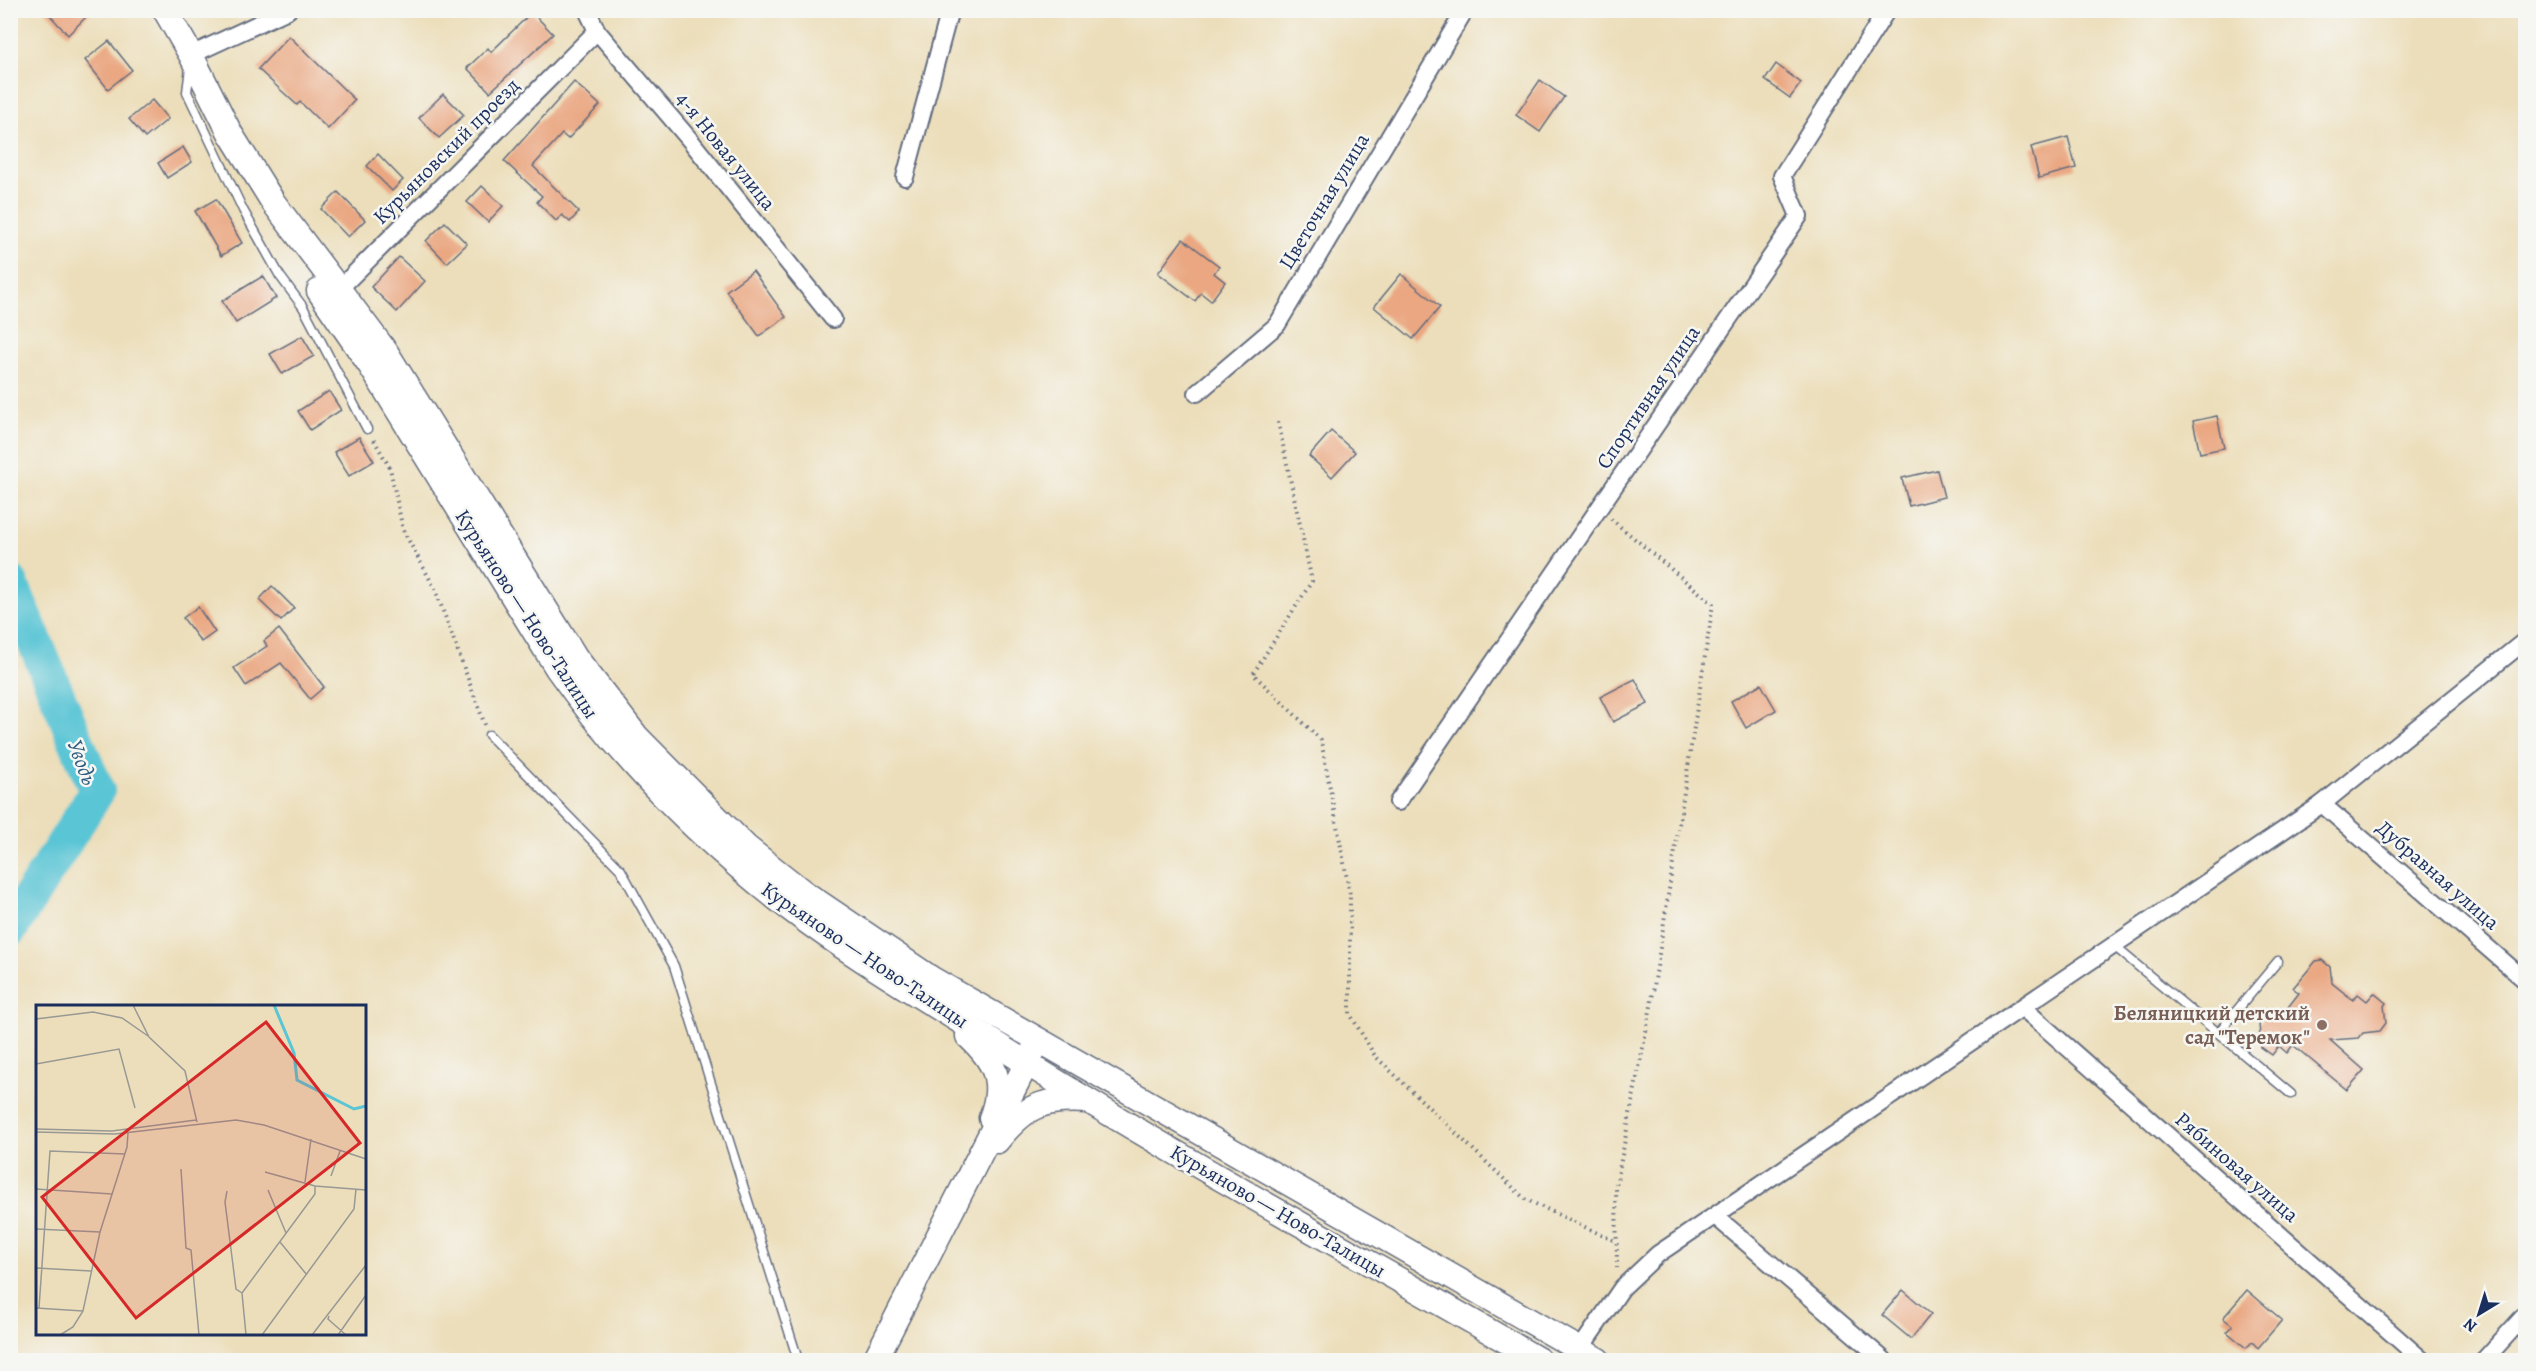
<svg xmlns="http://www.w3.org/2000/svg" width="2536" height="1371" viewBox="0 0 2536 1371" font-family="Alegreya,serif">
<rect width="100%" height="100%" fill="#f6f6f2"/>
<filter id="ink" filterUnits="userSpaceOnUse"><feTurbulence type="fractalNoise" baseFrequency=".0167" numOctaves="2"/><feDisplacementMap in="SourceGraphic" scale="12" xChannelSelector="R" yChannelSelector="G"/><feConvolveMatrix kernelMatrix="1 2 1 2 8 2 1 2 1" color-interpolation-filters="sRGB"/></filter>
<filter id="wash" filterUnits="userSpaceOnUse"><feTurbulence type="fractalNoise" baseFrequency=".008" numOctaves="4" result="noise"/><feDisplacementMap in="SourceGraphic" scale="24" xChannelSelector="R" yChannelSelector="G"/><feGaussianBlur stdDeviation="1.35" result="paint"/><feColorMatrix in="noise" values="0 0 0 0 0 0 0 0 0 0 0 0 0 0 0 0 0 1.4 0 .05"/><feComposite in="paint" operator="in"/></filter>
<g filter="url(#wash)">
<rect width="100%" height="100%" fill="#ecdeba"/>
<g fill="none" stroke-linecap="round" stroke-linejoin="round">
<polyline stroke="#5ac5d5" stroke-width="36" points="10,582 97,791 10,929"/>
</g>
<g id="blocks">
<g fill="#eaa782">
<polygon points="45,10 93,10 68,35"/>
<polygon points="532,12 553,34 490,92 467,68 488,48 491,52"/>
<polygon points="289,36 355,100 328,129 300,102 297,105 258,69"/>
<polygon points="109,41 132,70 108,89 85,60"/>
<polygon points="1776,64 1801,83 1790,98 1765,80"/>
<polygon points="1540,80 1564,97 1540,132 1516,115"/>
<polygon points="574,82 600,105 568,139 562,134 533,166 579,212 570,222 562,215 556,221 537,202 542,196 504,161"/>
<polygon points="443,94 464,115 439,138 419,118"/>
<polygon points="152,100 168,119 145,138 129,119"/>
<polygon points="2068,137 2076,168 2039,178 2031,147"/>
<polygon points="183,147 192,162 167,178 158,163"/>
<polygon points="378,154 403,180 392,191 367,166"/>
<polygon points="482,186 503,206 488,222 467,202"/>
<polygon points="338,192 365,220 348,237 321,209"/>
<polygon points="216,199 242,243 221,256 195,211"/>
<polygon points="445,222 467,244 447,263 426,241"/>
<polygon points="1183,239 1219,266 1214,273 1225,282 1211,301 1201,293 1195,301 1158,273"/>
<polygon points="399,257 425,281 397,312 371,287"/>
<polygon points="753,271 786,317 759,336 726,291"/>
<polygon points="1401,274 1440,307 1413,339 1374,307"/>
<polygon points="263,276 276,298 236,323 222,301"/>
<polygon points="302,336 314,356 282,374 270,354"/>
<polygon points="329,391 341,410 310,430 298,411"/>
<polygon points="2217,416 2224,448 2200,453 2193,421"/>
<polygon points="1331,431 1355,452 1332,477 1309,456"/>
<polygon points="359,437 374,461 349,476 334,452"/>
<polygon points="1937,470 1944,497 1909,506 1902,478"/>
<polygon points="272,586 294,608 281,621 259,600"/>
<polygon points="198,607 215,632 201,642 183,618"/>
<polygon points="279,629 324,687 310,699 281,663 246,686 234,668 267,646 264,641"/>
<polygon points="1635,679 1648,704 1613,722 1600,697"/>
<polygon points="1761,684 1776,710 1746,728 1731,701"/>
<polygon points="2322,960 2330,967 2332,983 2353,1000 2358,994 2367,1001 2374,993 2386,1003 2384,1006 2386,1023 2380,1031 2363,1033 2359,1038 2330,1040 2364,1070 2347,1090 2293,1045 2287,1053 2279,1046 2272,1055 2261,1047 2259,1024 2266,1016 2282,1015 2299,993 2293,988 2316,961"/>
<polygon points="1903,1290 1931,1314 1911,1339 1882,1315"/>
<polygon points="2247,1290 2282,1320 2258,1348 2252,1342 2246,1348 2227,1332 2233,1326 2223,1318"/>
</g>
</g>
</g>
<g filter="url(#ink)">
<use href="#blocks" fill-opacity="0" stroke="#646c7e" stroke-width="1.5"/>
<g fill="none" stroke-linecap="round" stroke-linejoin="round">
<defs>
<g id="lane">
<polyline points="190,68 187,92 243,210 280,276 303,307 367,429"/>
<polyline points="489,735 621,870 674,966 798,1360"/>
<polyline points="2114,946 2291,1094"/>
<polyline points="2218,1033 2278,961"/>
</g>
<g id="street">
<polyline points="587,10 597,31 690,140 833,319"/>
<polyline points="191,55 288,10"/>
<polyline points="905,177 950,10"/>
<polyline points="333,295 597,31"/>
<polyline points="1197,393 1277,325 1465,10"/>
<polyline points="1398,802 1799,216 1782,176 1887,10"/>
<polyline points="2322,804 2526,981"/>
<polyline points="2023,1008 2422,1360"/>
<polyline points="1715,1216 1884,1360"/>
<polyline points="1580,1349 1622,1288 1658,1254 2322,804 2526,640"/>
<polyline points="2484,1360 2526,1314"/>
</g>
<g id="secondary">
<polyline points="165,10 191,55 230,133 273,202 386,352 576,658 637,737 746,847 803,892 932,979 1598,1360"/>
<path d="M319 291 370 365 557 668C622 760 700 839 789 908 853 957 924 998 993 1042 1171 1155 1357 1254 1539 1360"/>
<path d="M968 1036C995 1061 1005 1082 991 1118"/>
<path d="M997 1141C1026 1105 1043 1098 1088 1101"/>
<polyline points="875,1360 1034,1049"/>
</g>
</defs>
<use href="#lane" stroke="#646c7e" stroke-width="11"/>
<use href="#street" stroke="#646c7e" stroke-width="20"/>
<use href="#secondary" stroke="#646c7e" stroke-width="27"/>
<g stroke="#646c7e" stroke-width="4" stroke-dasharray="1.5 4.5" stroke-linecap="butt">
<polyline points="1278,422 1312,581 1253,674 1321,740 1350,895 1350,1014 1375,1056 1525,1199 1617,1242"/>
<polyline points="374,440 390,468 403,530 435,589 485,725"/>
<polyline points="1611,519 1713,604 1651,1006 1616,1186 1617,1268"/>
</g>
<use href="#lane" stroke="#fff" stroke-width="8"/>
<use href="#street" stroke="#fff" stroke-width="16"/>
<use href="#secondary" stroke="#fff" stroke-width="24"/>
</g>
</g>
<circle fill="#8d6e63" stroke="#f6f6f2" stroke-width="2" cx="2322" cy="1025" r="6"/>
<g text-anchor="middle" stroke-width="5" stroke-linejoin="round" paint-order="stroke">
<g font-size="21" fill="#1b2f5e" stroke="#f6f6f2">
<text transform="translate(446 151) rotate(-45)" y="7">Курьяновский проезд</text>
<text transform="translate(726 151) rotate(51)" y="7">4-я Новая улица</text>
<text transform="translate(1324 201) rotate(-59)" y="7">Цветочная улица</text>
<text transform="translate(1648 397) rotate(-56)" y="7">Спортивная улица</text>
<text transform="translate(527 614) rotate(57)" y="7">Курьяново — Ново-Талицы</text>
<text transform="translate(2438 875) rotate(41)" y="7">Дубравная улица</text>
<text transform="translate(865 955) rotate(34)" y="7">Курьяново — Ново-Талицы</text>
<text transform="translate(2237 1167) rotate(41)" y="7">Рябиновая улица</text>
<text transform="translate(1278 1211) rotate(30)" y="7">Курьяново — Ново-Талицы</text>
</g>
<g font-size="21" font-weight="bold" fill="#785e54" stroke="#f6f6f2" text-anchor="end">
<text x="2310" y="1020">Беляницкий детский<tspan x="2310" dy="24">сад "Теремок"</tspan></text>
</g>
<g font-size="22" font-style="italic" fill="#2e5c82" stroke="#f6f6f2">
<text transform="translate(83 762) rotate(69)" y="8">Уводь</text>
</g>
</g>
<g transform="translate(36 1005)">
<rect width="330" height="330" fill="#ecdeba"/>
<path fill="none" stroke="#5ac5d5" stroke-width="3" d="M238 0 258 48 261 75 318 104 330 101"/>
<path fill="none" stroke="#989895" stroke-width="1.5" d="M97 0 113 32 149 66 161 117M0 14 57 7 86 13 112 31M0 59 83 44 99 103M0 124 76 126 160 115M0 127 79 129 200 115 228 120 330 154M145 164 150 243 155 245 163 330M229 167 279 181M295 171 304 146M269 177 275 134M279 181 330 185M0 184 76 189M232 185 250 228M191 186 189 197 200 284 206 288M0 224 64 227M244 237 271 270M0 263 55 266M0 303 47 306M3 303 14 146 89 149M293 311 292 314 310 330M24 330 37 322 47 306 64 227 91 142 92 128M210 330 206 288 279 189V181M226 330 318 204 320 184M276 330 330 260M302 330 330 290"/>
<path fill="#d62828" fill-opacity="0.15" stroke="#d62828" stroke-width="3" d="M230 17 324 138 100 313 6 192Z"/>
<rect width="330" height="330" fill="none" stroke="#1b2f5e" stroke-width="3"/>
</g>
<rect width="2536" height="1371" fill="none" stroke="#f6f6f2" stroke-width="36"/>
<g transform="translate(2479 1314) rotate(218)" stroke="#f6f6f2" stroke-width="4.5" paint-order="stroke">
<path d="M0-4.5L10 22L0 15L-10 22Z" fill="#1b2f5e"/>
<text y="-9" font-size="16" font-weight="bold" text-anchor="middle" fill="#1b2f5e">N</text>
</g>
</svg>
